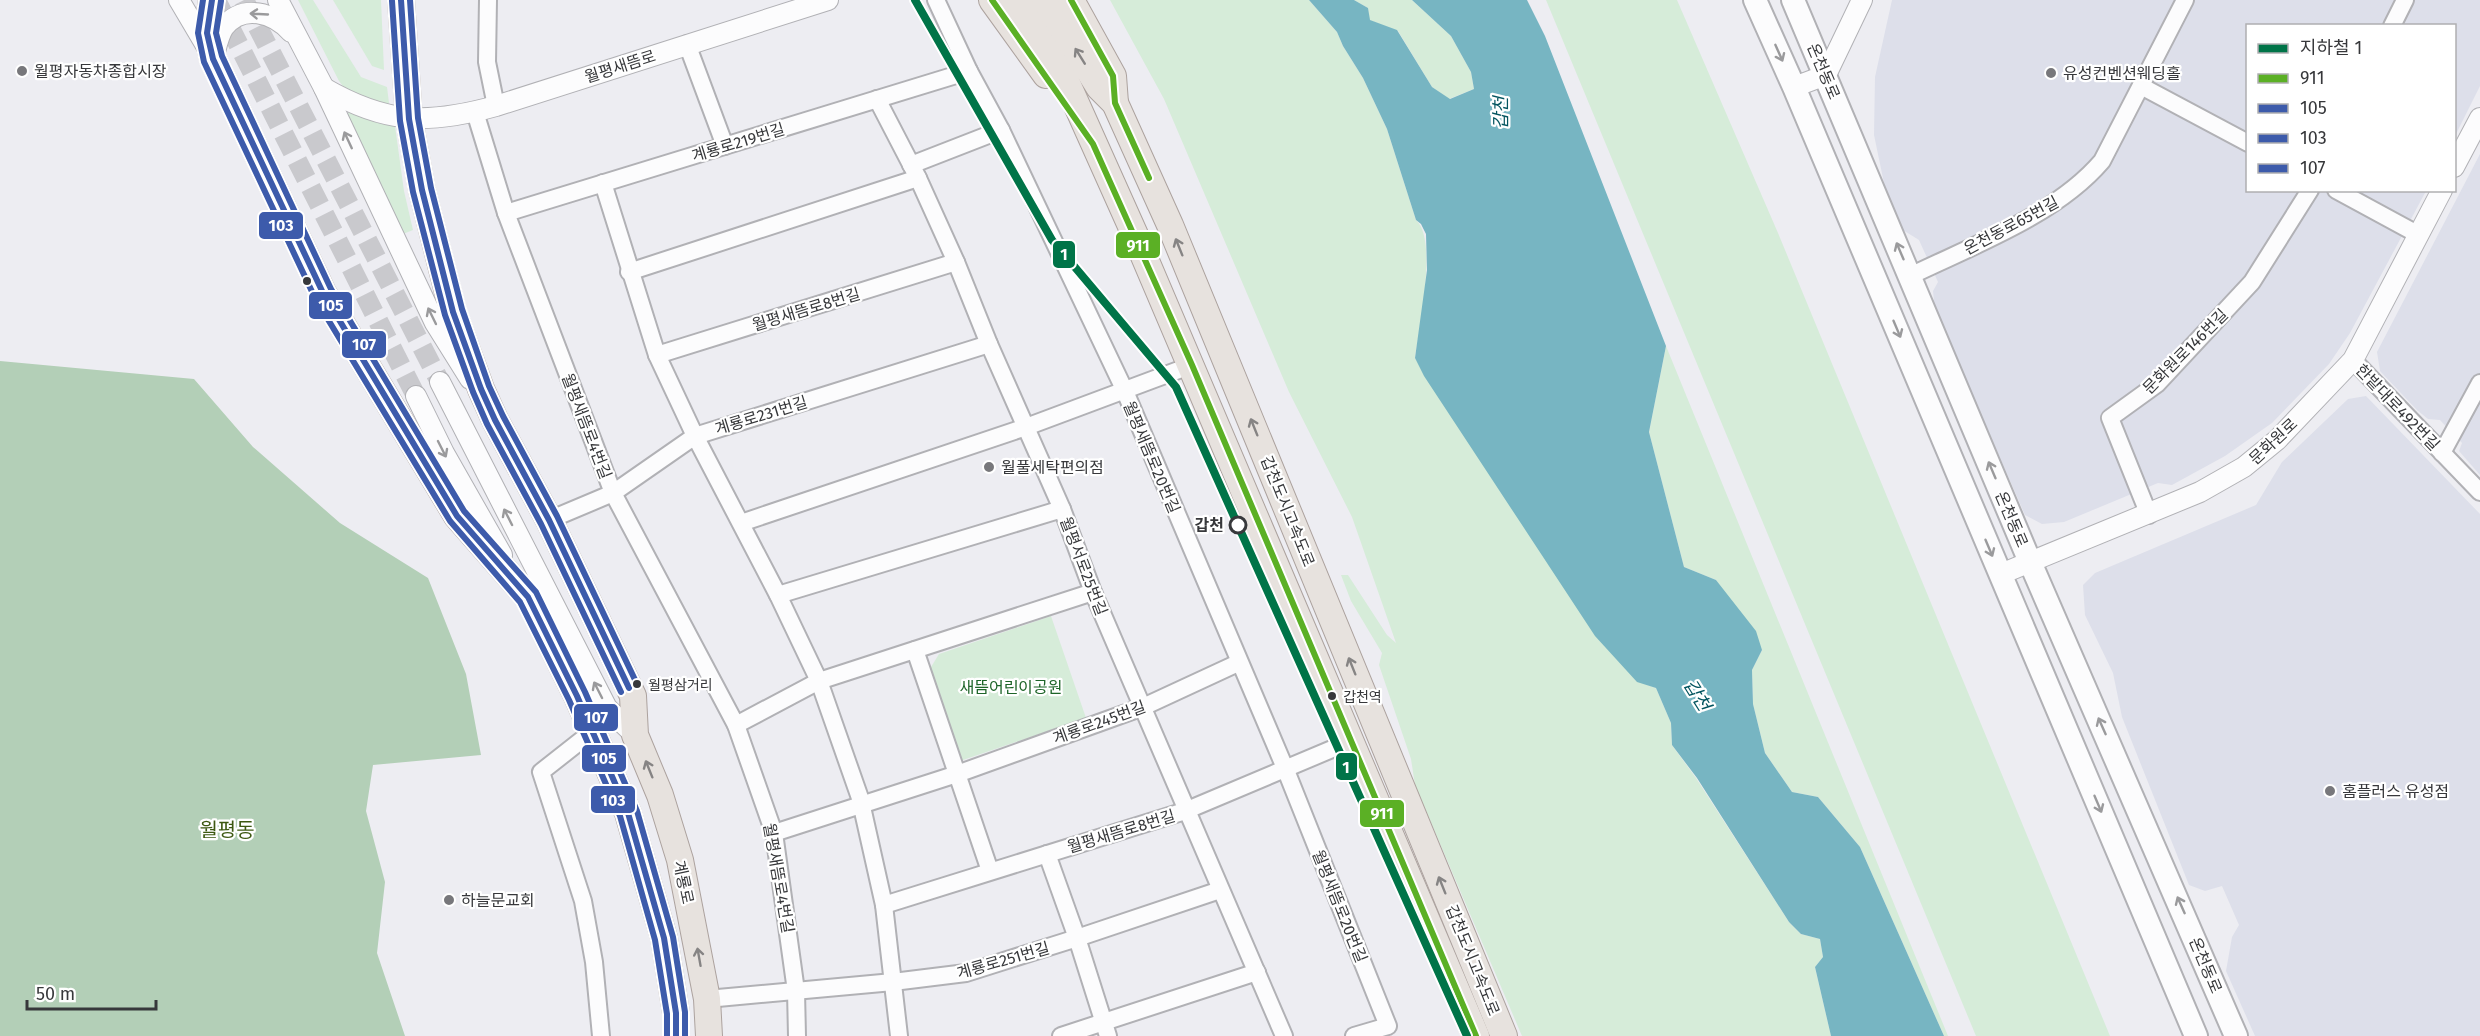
<svg xmlns="http://www.w3.org/2000/svg" width="2480" height="1036" viewBox="0 0 2480 1036" font-family="'Fira Sans','Noto Sans KR',sans-serif">
<rect width="100%" height="100%" fill="#ededf2"/>
<g fill="#dddfea">
<polygon points="1892,0 2480,0 2480,86 2455,136 2454,26 2248,26 2248,190 2426,191 2350,333 2329,364 2272,423 2225,456 2172,485 2158,483 2064,522 2042,524 2025,515 1935,310 1933,291 1938,282 1919,240 1898,227 1884,183 1874,135 1875,77"/>
<polygon points="2480,154 2480,475 2459,451 2462,443 2440,420 2428,419 2417,410 2380,371 2377,352"/>
<polygon points="2366,396 2480,514 2480,1036 2255,1036 2226,971 2232,937 2239,925 2222,886 2205,891 2189,885 2122,717 2113,673 2085,615 2083,585 2095,573 2256,505 2282,462 2348,399"/>
</g>
<g fill="#d6ecd9">
<polygon points="298,0 313,0 361,77 387,87 389,103 385,108 346,90 339,81"/>
<polygon points="333,0 381,0 384,70 372,66"/>
<path d="M1110 0H1309L1337 32 1343 46 1363 78 1387 129 1416 220C1438 239 1419 329 1415 358L1637 681 1656 688 1671 723 1672 745 1696 778 1789 922 1801 934 1820 939 1823 957 1815 967 1831 1036H1522L1415 785 1411 759 1379 665 1382 653 1351 601 1341 575H1348L1387 635 1396 643 1352 517 1289 392 1164 99Z"/>
<polygon points="1354,0 1412,0 1451,36 1471,72 1474,89 1449,99 1432,87 1398,31 1369,20 1368,8"/>
<polygon points="1546,0 1677,0 1778,233 2110,1036 1976,1036"/>
<polygon points="350,109 391,121 395,126 404,191 413,230 403,234 346,118"/>
<polygon points="1666,346 1948,1036 1944,1036 1860,847 1818,797 1792,792 1765,753 1753,704 1752,670 1762,650 1716,580 1684,567 1649,432"/>
<polygon points="1051,616 1086,718 963,760 959,759 928,672 939,654"/>
</g>
<polygon fill="#b3cfb7" points="0,361 194,379 253,447 340,523 428,578 466,674 481,755 373,765 366,811 385,882 377,953 405,1036 0,1036"/>
<polygon fill="#77b5c2" points="1309,0 1354,0 1368,8 1370,20 1397,30 1432,87 1450,99 1474,89 1471,72 1451,36 1412,0 1527,0 1545,36 1666,346 1649,432 1684,567 1716,580 1756,631 1762,650 1752,670 1753,704 1765,753 1792,792 1818,797 1860,847 1944,1036 1831,1036 1815,967 1823,957 1820,939 1801,934 1789,922 1697,778 1672,745 1671,723 1656,688 1637,682 1595,636 1424,376 1415,358 1427,270 1426,234 1421,224 1416,220 1387,129 1363,78 1343,46 1337,32"/>
<g fill="none" stroke-linecap="round" stroke-linejoin="round">
<g stroke="#c9c9cd" stroke-width="20" stroke-dasharray="20 10" stroke-linecap="butt">
<polyline points="216,0 416,396"/>
<polyline points="244,0 440,382"/>
</g>
<defs>
<g id="minor">
<polyline points="488,0 487,62 496,106"/>
<polyline points="936,0 969,71 1001,130 1124,389 1285,768 1388,1026 1354,1036"/>
<polyline points="2392,26 2405,0"/>
<polyline points="687,44 725,146"/>
<polyline points="2141,86 2248,143"/>
<polyline points="877,99 918,178 956,262 989,344 1062,509 1093,592 1284,1036"/>
<polyline points="475,112 506,213 613,493 736,725 774,833 796,991 797,1036"/>
<polyline points="911,165 1001,130"/>
<polyline points="603,183 657,355 695,436 778,595 819,681 860,798 884,905 899,1036"/>
<polyline points="2336,190 2419,235"/>
<polyline points="506,213 969,71"/>
<polyline points="629,272 918,178"/>
<path d="M1910 276C1974 245 2056 215 2102 161L2185 0"/>
<polyline points="657,355 956,262"/>
<polyline points="2353,360 2480,492"/>
<polyline points="2442,453 2480,383"/>
<polyline points="2149,515 2110,418 2157,384 2252,282 2310,190"/>
<polyline points="549,520 613,493 695,436 989,344"/>
<polyline points="741,523 1026,427 1192,365"/>
<polyline points="778,595 1062,509"/>
<polyline points="915,650 990,871"/>
<polyline points="736,725 819,681 1093,592"/>
<polyline points="593,731 541,772 583,901 594,962 601,1036"/>
<polyline points="774,833 957,774 1143,707 1238,663"/>
<polyline points="1047,854 1077,938 1108,1036"/>
<polyline points="884,905 1185,811 1351,741"/>
<polyline points="707,999 893,982 966,973 1077,938 1220,890"/>
<polyline points="1061,1036 1257,972"/>
</g>
<g id="tertiary">
<polyline points="179,0 208,49"/>
<polyline points="278,0 324,88 435,323 470,379"/>
<path d="M213 59C216 49 218 36 224 27 243 3 274 13 291 32"/>
<polyline points="1794,87 1826,75 1862,0"/>
<path d="M324 88C386 124 427 125 496 106L828 0"/>
<polyline points="2454,167 2480,118"/>
<polyline points="440,382 607,708 635,735"/>
<polyline points="416,396 444,453 502,555"/>
<polyline points="2001,574 2200,492 2244,467 2277,440 2353,360 2442,190"/>
</g>
<g id="secondary">
<polyline points="1755,0 1794,87 2196,1036"/>
<polyline points="1793,0 2030,562 2236,1036"/>
</g>
<g id="primary">
<polyline points="212,0 207,33 213,59 323,293 457,516 528,597 577,696 628,813 664,938 676,1013 676,1036"/>
<polyline points="401,0 409,119 422,190 453,312 481,389 495,420 549,520 633,696 635,735 660,795 680,860 707,999 709,1036"/>
<polyline points="992,0 1046,75"/>
<polyline points="1020,0 1066,81 1135,235 1476,1036"/>
<polyline points="1045,0 1099,87 1115,103 1170,225 1504,1036"/>
<polyline points="1071,0 1113,76 1115,103"/>
</g>
</defs>
<use href="#minor" stroke="#b1b1b5" stroke-width="20"/>
<use href="#tertiary" stroke="#b1b1b5" stroke-width="22"/>
<use href="#secondary" stroke="#b1b1b5" stroke-width="26"/>
<use href="#primary" stroke="#aca29e" stroke-width="28"/>
<use href="#minor" stroke="#fcfcfd" stroke-width="16"/>
<use href="#tertiary" stroke="#fcfcfd" stroke-width="20"/>
<use href="#secondary" stroke="#fcfcfd" stroke-width="22"/>
<use href="#primary" stroke="#e7e2de" stroke-width="26"/>
<defs>
<g id="bus-1">
<polyline points="992,0 1093,144 1192,365 1476,1036"/>
<polyline points="1071,0 1113,76 1115,103 1149,178"/>
</g>
<g id="bus-2">
<polyline points="212,0 207,33 213,59 323,293 457,516 528,597 577,696 628,813 664,938 676,1013 676,1036"/>
<polyline points="401,0 409,119 422,190 453,312 481,389 495,420 549,520 629,688"/>
</g>
<g id="bus-3">
<polyline points="203,0 198,33 204,62 315,298 450,521 520,602 569,700 620,816 655,940 667,1014 667,1036"/>
<polyline points="392,1 400,121 413,192 445,315 473,392 487,424 541,524 621,692"/>
</g>
<g id="bus-4">
<polyline points="410,0 418,118 431,188 462,309 489,386 503,416 557,516 637,684"/>
<polyline points="221,1 216,33 222,56 331,289 464,511 536,592 585,692 637,811 673,937 685,1012 685,1036"/>
</g>
</defs>
<use href="#bus-1" stroke="#fff" stroke-width="10"/>
<use href="#bus-2" stroke="#fff" stroke-width="10"/>
<use href="#bus-3" stroke="#fff" stroke-width="10"/>
<use href="#bus-4" stroke="#fff" stroke-width="10"/>
<use href="#bus-1" stroke="#5bb025" stroke-width="6"/>
<use href="#bus-2" stroke="#3d5bab" stroke-width="6"/>
<use href="#bus-3" stroke="#3d5bab" stroke-width="6"/>
<use href="#bus-4" stroke="#3d5bab" stroke-width="6"/>
<defs>
<polyline id="metro-1" points="915,0 1052,240 1176,387 1467,1036"/>
</defs>
<use href="#metro-1" stroke="#fff" stroke-width="12"/>
<use href="#metro-1" stroke="#007448" stroke-width="8"/>
</g>
<defs><path id="oneway-shaft" d="M-6 0H5M1.5-3L5.5 0L1.5 3" fill="none" stroke-width="1.6" stroke-linecap="round" stroke-linejoin="round" transform="scale(1.5)"/></defs>
<g stroke="#9a9a9c">
<use href="#oneway-shaft" transform="translate(259 14) rotate(-177)"/>
<use href="#oneway-shaft" transform="translate(1779 53) rotate(66)"/>
<use href="#oneway-shaft" transform="translate(348 140) rotate(-115)"/>
<use href="#oneway-shaft" transform="translate(1900 251) rotate(-113)"/>
<use href="#oneway-shaft" transform="translate(432 316) rotate(-116)"/>
<use href="#oneway-shaft" transform="translate(1897 329) rotate(67)"/>
<use href="#oneway-shaft" transform="translate(442 449) rotate(63)"/>
<use href="#oneway-shaft" transform="translate(1992 470) rotate(-113)"/>
<use href="#oneway-shaft" transform="translate(508 517) rotate(-117)"/>
<use href="#oneway-shaft" transform="translate(1989 548) rotate(67)"/>
<use href="#oneway-shaft" transform="translate(598 690) rotate(-117)"/>
<use href="#oneway-shaft" transform="translate(2102 726) rotate(-114)"/>
<use href="#oneway-shaft" transform="translate(2098 804) rotate(67)"/>
<use href="#oneway-shaft" transform="translate(2181 905) rotate(-114)"/>
</g>
<g stroke="#868484">
<use href="#oneway-shaft" transform="translate(1080 56) rotate(-122)"/>
<use href="#oneway-shaft" transform="translate(1179 247) rotate(-112)"/>
<use href="#oneway-shaft" transform="translate(1254 427) rotate(-112)"/>
<use href="#oneway-shaft" transform="translate(1352 666) rotate(-112)"/>
<use href="#oneway-shaft" transform="translate(649 769) rotate(-112)"/>
<use href="#oneway-shaft" transform="translate(1442 885) rotate(-112)"/>
<use href="#oneway-shaft" transform="translate(699 957) rotate(-100)"/>
</g>
<g fill="#77777b" stroke="#fff" stroke-width="2">
<circle cx="22" cy="71" r="6"/>
<circle cx="2051" cy="73" r="6"/>
<circle cx="989" cy="467" r="6"/>
<circle cx="2330" cy="791" r="6"/>
<circle cx="449" cy="900" r="6"/>
</g>
<g fill="#37383b" stroke="#fff" stroke-width="2">
<circle cx="307" cy="281" r="5"/>
<circle cx="637" cy="684" r="5"/>
<circle cx="1332" cy="696" r="5"/>
</g>
<circle fill="#fff" stroke="#37383b" stroke-width="3" cx="1238" cy="525" r="8"/>
<g text-anchor="middle" stroke-width="4.5" stroke-linejoin="round" paint-order="stroke">
<g font-size="14" fill="#37383b" stroke="#fff" text-anchor="start">
<text x="648" y="690">월평삼거리</text>
<text x="1343" y="702">갑천역</text>
</g>
<g font-size="16" fill="#37383b" stroke="#fff">
<text transform="translate(620 66) rotate(-18)" y="6">월평새뜸로</text>
<text transform="translate(1824 71) rotate(67)" y="6">온천동로</text>
<text transform="translate(738 142) rotate(-17)" y="6">계룡로219번길</text>
<text transform="translate(2011 225) rotate(-28)" y="6">온천동로65번길</text>
<text transform="translate(806 309) rotate(-17)" y="6">월평새뜸로8번길</text>
<text transform="translate(2185 351) rotate(-45)" y="6">문화원로146번길</text>
<text transform="translate(2398 407) rotate(46)" y="6">한밭대로492번길</text>
<text transform="translate(761 415) rotate(-17)" y="6">계룡로231번길</text>
<text transform="translate(587 426) rotate(69)" y="6">월평새뜸로4번길</text>
<text transform="translate(2273 441) rotate(-43)" y="6">문화원로</text>
<text transform="translate(1152 457) rotate(67)" y="6">월평새뜸로20번길</text>
<text transform="translate(1288 511) rotate(68)" y="6">갑천도시고속도로</text>
<text transform="translate(2012 519) rotate(67)" y="6">온천동로</text>
<text transform="translate(1084 566) rotate(69)" y="6">월평서로25번길</text>
<text transform="translate(1099 722) rotate(-20)" y="6">계룡로245번길</text>
<text transform="translate(1121 831) rotate(-17)" y="6">월평새뜸로8번길</text>
<text transform="translate(779 878) rotate(80)" y="6">월평새뜸로4번길</text>
<text transform="translate(684 882) rotate(78)" y="6">계룡로</text>
<text transform="translate(1340 906) rotate(68)" y="6">월평새뜸로20번길</text>
<text transform="translate(1003 960) rotate(-16)" y="6">계룡로251번길</text>
<text transform="translate(1473 960) rotate(68)" y="6">갑천도시고속도로</text>
<text transform="translate(2206 965) rotate(67)" y="6">온천동로</text>
</g>
<g font-size="16" fill="#37383b" stroke="#fff" text-anchor="start">
<text x="34" y="77">월평자동차종합시장</text>
<text x="2063" y="79">유성컨벤션웨딩홀</text>
<text x="1001" y="473">월풀세탁편의점</text>
<text x="2342" y="797">홈플러스 유성점</text>
<text x="461" y="906">하늘문교회</text>
</g>
<g font-size="16" font-weight="bold" fill="#37383b" stroke="#fff" text-anchor="end">
<text x="1224" y="531">갑천</text>
</g>
<g font-size="16" fill="#1e6529" stroke="#fff">
<text x="1011" y="693">새뜸어린이공원</text>
</g>
<g font-size="18" font-style="italic" fill="#03545f" stroke="#fff">
<text transform="translate(1501 113) rotate(-90)" y="6">갑천</text>
<text transform="translate(1697 695) rotate(58)" y="6">갑천</text>
</g>
<g font-size="20" fill="#3d5811" stroke="#fff">
<text x="227" y="837">월평동</text>
</g>
</g>
<g stroke="#fff" stroke-width="2">
<rect x="258" y="211" width="46" height="29" rx="6" fill="#3d5bab"/>
<rect x="1115" y="231" width="46" height="28" rx="6" fill="#5bb025"/>
<rect x="1052" y="240" width="24" height="29" rx="6" fill="#007448"/>
<rect x="308" y="291" width="45" height="29" rx="6" fill="#3d5bab"/>
<rect x="341" y="330" width="46" height="29" rx="6" fill="#3d5bab"/>
<rect x="573" y="703" width="46" height="29" rx="6" fill="#3d5bab"/>
<rect x="581" y="744" width="46" height="29" rx="6" fill="#3d5bab"/>
<rect x="1335" y="752" width="23" height="29" rx="6" fill="#007448"/>
<rect x="590" y="785" width="46" height="29" rx="6" fill="#3d5bab"/>
<rect x="1359" y="799" width="46" height="29" rx="6" fill="#5bb025"/>
</g>
<g font-size="16" text-anchor="middle" font-weight="bold" fill="#fff">
<text x="281" y="231">103</text>
<text x="1138" y="251">911</text>
<text x="1064" y="260">1</text>
<text x="331" y="311">105</text>
<text x="364" y="350">107</text>
<text x="596" y="723">107</text>
<text x="604" y="764">105</text>
<text x="1346" y="773">1</text>
<text x="613" y="806">103</text>
<text x="1382" y="819">911</text>
</g>
<rect x="2246" y="24" width="210" height="168" fill="#ffffff" stroke="#afafb1" stroke-width="1.5"/>
<rect x="2258" y="44" width="30" height="9" fill="#007448" stroke="#afafb1" stroke-width="1.5"/>
<text x="2300" y="54" font-size="18" fill="#37383b">지하철 1</text>
<rect x="2258" y="74" width="30" height="9" fill="#5bb025" stroke="#afafb1" stroke-width="1.5"/>
<text x="2300" y="84" font-size="18" fill="#37383b">911</text>
<rect x="2258" y="104" width="30" height="9" fill="#3d5bab" stroke="#afafb1" stroke-width="1.5"/>
<text x="2300" y="114" font-size="18" fill="#37383b">105</text>
<rect x="2258" y="134" width="30" height="9" fill="#3d5bab" stroke="#afafb1" stroke-width="1.5"/>
<text x="2300" y="144" font-size="18" fill="#37383b">103</text>
<rect x="2258" y="164" width="30" height="9" fill="#3d5bab" stroke="#afafb1" stroke-width="1.5"/>
<text x="2300" y="174" font-size="18" fill="#37383b">107</text>
<path d="M27 1000v9h129v-9" fill="none" stroke="#37383b" stroke-width="3"/>
<text x="36" y="1000" font-size="18" fill="#37383b" stroke="#ffffff" stroke-width="4.5" paint-order="stroke">50 m</text>
</svg>
